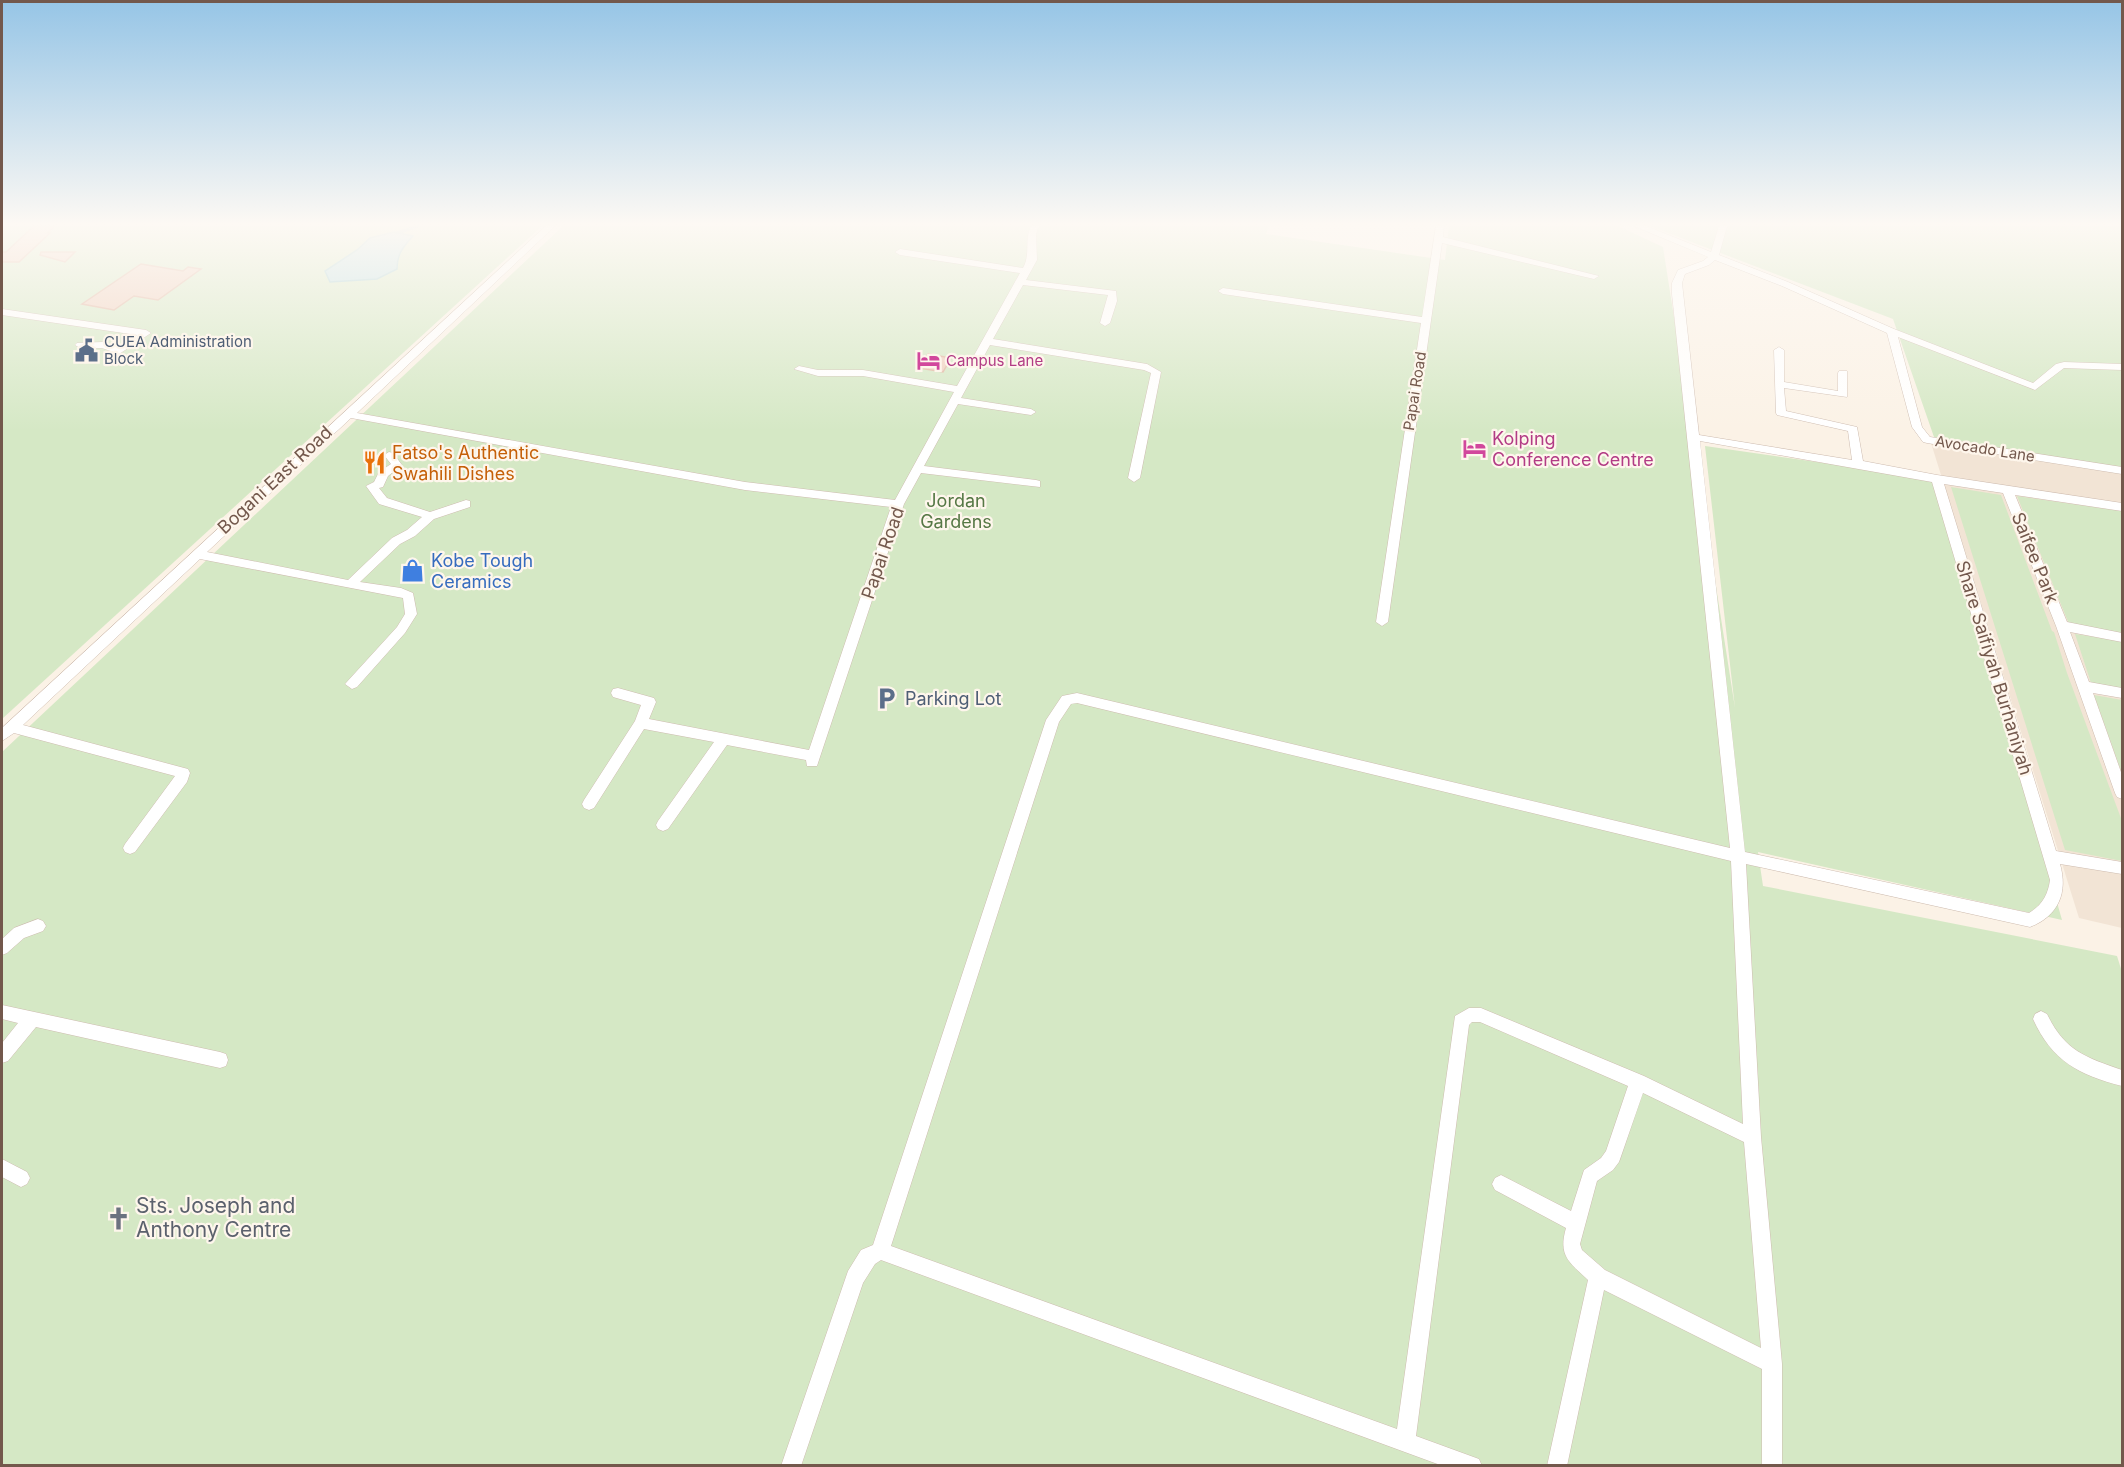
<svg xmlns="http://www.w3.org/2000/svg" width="2124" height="1467" viewBox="0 0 2124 1467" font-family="Inter,sans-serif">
<rect width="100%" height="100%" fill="#fbf2e6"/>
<polygon fill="#f2e4d5" points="1931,443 2122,474 2122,928 2079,918"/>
<g fill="#d5e8c5">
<polygon points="2,226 542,226 2,719"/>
<polygon points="563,226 1269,226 1266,234 1445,260 1449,226 1618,226 1663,247 1735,708 1705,446 1937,479 2062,920 1758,852 1763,886 2117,956 2122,972 2122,1465 2,1466 2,752"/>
<polygon points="1650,226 2122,226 2122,469 1934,437 1893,319"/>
<polygon points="1951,487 2001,495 2052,631 2054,632 2067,673 2122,821 2122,861 2065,850"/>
<polygon points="2017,496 2122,511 2122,633 2069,624"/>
<polygon points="2075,634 2122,641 2122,691 2092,686"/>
<polygon points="2094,695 2122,700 2122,774"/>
</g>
<path fill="#bcdfe4" stroke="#a2cfd5" stroke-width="1.5" d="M394 232 413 236C403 247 397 254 397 269L377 279 330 282 325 271 357 250 370 238Z"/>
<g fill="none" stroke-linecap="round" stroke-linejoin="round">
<polyline stroke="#a2cfd5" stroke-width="3" points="397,233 418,226"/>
</g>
<g fill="#efd0bf" stroke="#e1b6a1" stroke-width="1.5">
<polygon points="34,226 55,226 47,233 50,233 19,262 2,262 2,252 6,252"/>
<polygon points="41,252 75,252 65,262 40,255"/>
<polygon points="141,264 183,271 188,267 201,269 158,300 134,296 114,310 82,304"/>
<polygon points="928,354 951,358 943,372 919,368"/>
</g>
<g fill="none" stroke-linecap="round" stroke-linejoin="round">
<defs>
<g id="minor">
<path d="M546 226H555L357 413 745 482 895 500 954 392 863 376H818L794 369 799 366 818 370H863L957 386 1020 273 900 255 895 252 900 249 1023 268C1031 254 1024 240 1031 226H1039L1036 234 1037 260 1026 280 1116 291 1117 301 1110 323 1105 326 1100 323 1108 295 1023 285 993 339 1147 364 1161 372 1140 478 1134 482 1128 478 1151 373 1144 370 990 345 961 398 1031 409 1036 412 1031 415 958 404 924 466 1036 480 1040 481V487L921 473 904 504 817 766H807L806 760 727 745 668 829 663 831 658 829 656 825 658 821 714 742 644 729 594 808 589 810 584 808 582 804 584 800 635 721 641 705 613 697 611 693 613 689 618 688 654 698 656 702 649 719 809 750 891 507 745 490 351 418 207 552 348 580 392 538 407 530 422 517 379 504 366 486 374 482 379 472 391 464 384 455 389 452 393 453 402 465 388 476 383 487 379 488 387 498 430 512 466 500 470 501V507L434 519 415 536 400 544 360 582 401 588 413 593 417 614 405 633 357 687 352 689 345 684 397 627 405 614 403 598 200 559 23 725 188 769 190 773 187 782 135 852 130 854 125 852 123 848 125 844 175 776 14 733 2 741V728Z"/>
<polygon points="1436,226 1444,226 1443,237 1599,276 1594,279 1442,243 1388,622 1382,626 1376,622 1421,323 1223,294 1218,291 1223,288 1422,317"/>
<path d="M1634 226H1646L1711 252 1719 226H1727L1719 255 1788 282 1894 329 2033 383 2056 364 2064 362 2122 364V370L2064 368 2035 390 1898 337 1922 427 1930 437 2122 467V474L1927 443 1923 442 1912 427 1887 333 1782 286 1715 260 1709 265 1685 274 1682 283 1699 435 1852 460 1848 431 1777 415 1776 413 1774 350 1779 347 1784 350V382L1838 391V373L1839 371H1847V397L1784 388 1786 411 1857 427 1863 461 1937 475 2122 503V511L2015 495 2067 622 2122 633V642L2070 632 2089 682 2122 688V698L2093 693 2122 775V799L2117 797 2115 793 2056 626 2003 493 1944 484 2056 851 2122 862V874L2060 864C2068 892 2059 916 2030 927L1746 864 1761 1137 1782 1364V1466H1762V1369L1604 1290 1567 1466H1547L1588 1280C1569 1262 1558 1256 1566 1228L1495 1190 1492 1184 1495 1178 1501 1175 1571 1211 1584 1170 1601 1158 1606 1151 1628 1086 1480 1022H1472L1469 1025 1416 1436 1479 1459 1482 1466H1443L881 1260 875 1264 863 1283 801 1466H781L848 1271 861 1250 873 1245 1046 720 1062 696 1077 693 1730 848 1672 294V283L1678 270 1703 261 1708 257ZM1700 441 1932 482 2050 880C2048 895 2042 905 2029 913L1745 852ZM1077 703 1731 861 1743 1124 1644 1076 1481 1008H1469L1455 1016 1397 1429 891 1246 1059 722 1071 704ZM1643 1093 1744 1142 1761 1348 1605 1270 1582 1250 1580 1244 1597 1181 1613 1170 1619 1162Z"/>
<polygon points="2,309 146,330 151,333 119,354 102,348 80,348 75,345 77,343 103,342 118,347 137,335 2,315"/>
<polygon points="38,919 43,921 46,926 43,931 24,938 7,953 2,955 2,939 14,928"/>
<polygon points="2,1005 220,1052 226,1054 228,1060 226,1066 220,1068 36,1027 8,1061 2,1063 2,1043 18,1023 2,1019"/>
<path d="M2041 1011 2047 1014C2065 1051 2085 1057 2122 1070V1086C2079 1075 2052 1061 2033 1019L2035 1014Z"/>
<polygon points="2,1159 27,1172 30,1178 27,1184 21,1187 2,1177"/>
</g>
</defs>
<use href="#minor" stroke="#cebcb0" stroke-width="1"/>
<use href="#minor" fill="#fff" fill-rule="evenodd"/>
</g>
<linearGradient id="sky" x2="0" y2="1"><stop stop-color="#96c5e6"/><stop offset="0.52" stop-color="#fdf9f4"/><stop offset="1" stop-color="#fdf9f4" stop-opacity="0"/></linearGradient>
<rect width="2124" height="431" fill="url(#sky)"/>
<defs>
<symbol id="civic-bare" viewBox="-9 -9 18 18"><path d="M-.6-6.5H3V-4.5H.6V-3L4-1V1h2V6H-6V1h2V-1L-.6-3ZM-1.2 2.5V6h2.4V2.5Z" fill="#5c6f8a" stroke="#fef6ec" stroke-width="2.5" paint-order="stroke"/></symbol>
<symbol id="hotel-bare" viewBox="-9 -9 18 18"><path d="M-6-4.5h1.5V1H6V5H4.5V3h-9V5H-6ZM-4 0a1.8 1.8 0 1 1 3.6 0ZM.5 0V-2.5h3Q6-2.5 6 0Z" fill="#d1479c" stroke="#fef6ec" stroke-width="2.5" paint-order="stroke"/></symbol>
<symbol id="restaurant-bare" viewBox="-9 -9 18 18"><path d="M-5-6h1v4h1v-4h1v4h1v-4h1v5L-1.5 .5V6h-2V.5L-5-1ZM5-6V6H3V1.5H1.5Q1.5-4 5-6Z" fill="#e8710a" stroke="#fef6ec" stroke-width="2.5" paint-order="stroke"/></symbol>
<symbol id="shop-bare" viewBox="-9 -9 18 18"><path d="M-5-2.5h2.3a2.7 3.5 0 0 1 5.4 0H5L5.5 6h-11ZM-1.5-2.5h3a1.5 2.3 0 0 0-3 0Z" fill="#3f7fe0" stroke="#fef6ec" stroke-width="2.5" paint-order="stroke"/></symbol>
<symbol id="parking-bare" viewBox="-9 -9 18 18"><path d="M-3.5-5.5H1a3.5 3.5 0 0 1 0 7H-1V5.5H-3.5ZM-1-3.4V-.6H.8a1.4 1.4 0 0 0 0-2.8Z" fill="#5c6f8a" stroke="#fef6ec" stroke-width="2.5" paint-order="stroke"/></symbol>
<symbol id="church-bare" viewBox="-9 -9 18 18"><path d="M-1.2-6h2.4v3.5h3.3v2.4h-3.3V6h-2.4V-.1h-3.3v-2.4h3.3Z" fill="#6b7280" stroke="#fef6ec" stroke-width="2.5" paint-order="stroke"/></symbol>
</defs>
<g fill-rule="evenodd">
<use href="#civic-bare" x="70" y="334" width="33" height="33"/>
<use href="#hotel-bare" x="912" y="344" width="33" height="33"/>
<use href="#hotel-bare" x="1458" y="432" width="33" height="33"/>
<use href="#restaurant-bare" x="358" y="446" width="33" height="33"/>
<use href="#shop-bare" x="396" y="554" width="33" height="33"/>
<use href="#parking-bare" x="870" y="682" width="33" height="33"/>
<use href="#church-bare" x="102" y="1202" width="33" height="33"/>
</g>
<g text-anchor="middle" stroke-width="4.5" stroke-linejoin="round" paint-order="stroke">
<g font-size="15" fill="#4e5e75" stroke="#fef6ec" text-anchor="start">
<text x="104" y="347">CUEA Administration<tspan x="104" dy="17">Block</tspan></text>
</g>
<g font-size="15" fill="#b23c85" stroke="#fef6ec" text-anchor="start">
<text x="946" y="366">Campus Lane</text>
</g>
<g font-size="15" fill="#73584c" stroke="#fef6ec">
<text transform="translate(1415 391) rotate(-81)" y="5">Papai Road</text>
<text transform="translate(1985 449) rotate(9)" y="5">Avocado Lane</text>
</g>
<g font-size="18" fill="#b23c85" stroke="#fef6ec" text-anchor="start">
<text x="1492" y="445">Kolping<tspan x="1492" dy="21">Conference Centre</tspan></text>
</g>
<g font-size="18" fill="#c56008" stroke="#fef6ec" text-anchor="start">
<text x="392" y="459">Fatso's Authentic<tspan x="392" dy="21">Swahili Dishes</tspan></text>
</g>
<g font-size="18" fill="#73584c" stroke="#fef6ec">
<text transform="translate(275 480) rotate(-43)" y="6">Bogani East Road</text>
<text transform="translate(883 553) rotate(-71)" y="6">Papai Road</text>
<text transform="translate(2035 558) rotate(68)" y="6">Saifee Park</text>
<text transform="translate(1994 668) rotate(73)" y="6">Share Saifiyah Burhaniyah</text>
</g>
<g font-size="18" fill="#567845" stroke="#fef6ec">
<text x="956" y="507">Jordan<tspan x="956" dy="21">Gardens</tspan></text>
</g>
<g font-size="18" fill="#366cbe" stroke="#fef6ec" text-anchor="start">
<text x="431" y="567">Kobe Tough<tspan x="431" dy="21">Ceramics</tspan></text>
</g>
<g font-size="18" fill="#4e5e75" stroke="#fef6ec" text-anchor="start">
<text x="905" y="705">Parking Lot</text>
</g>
<g font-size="21" fill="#5b616d" stroke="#fef6ec" text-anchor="start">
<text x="136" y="1213">Sts. Joseph and<tspan x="136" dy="24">Anthony Centre</tspan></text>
</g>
</g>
<rect width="2124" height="1467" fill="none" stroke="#73584c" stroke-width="6"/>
</svg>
